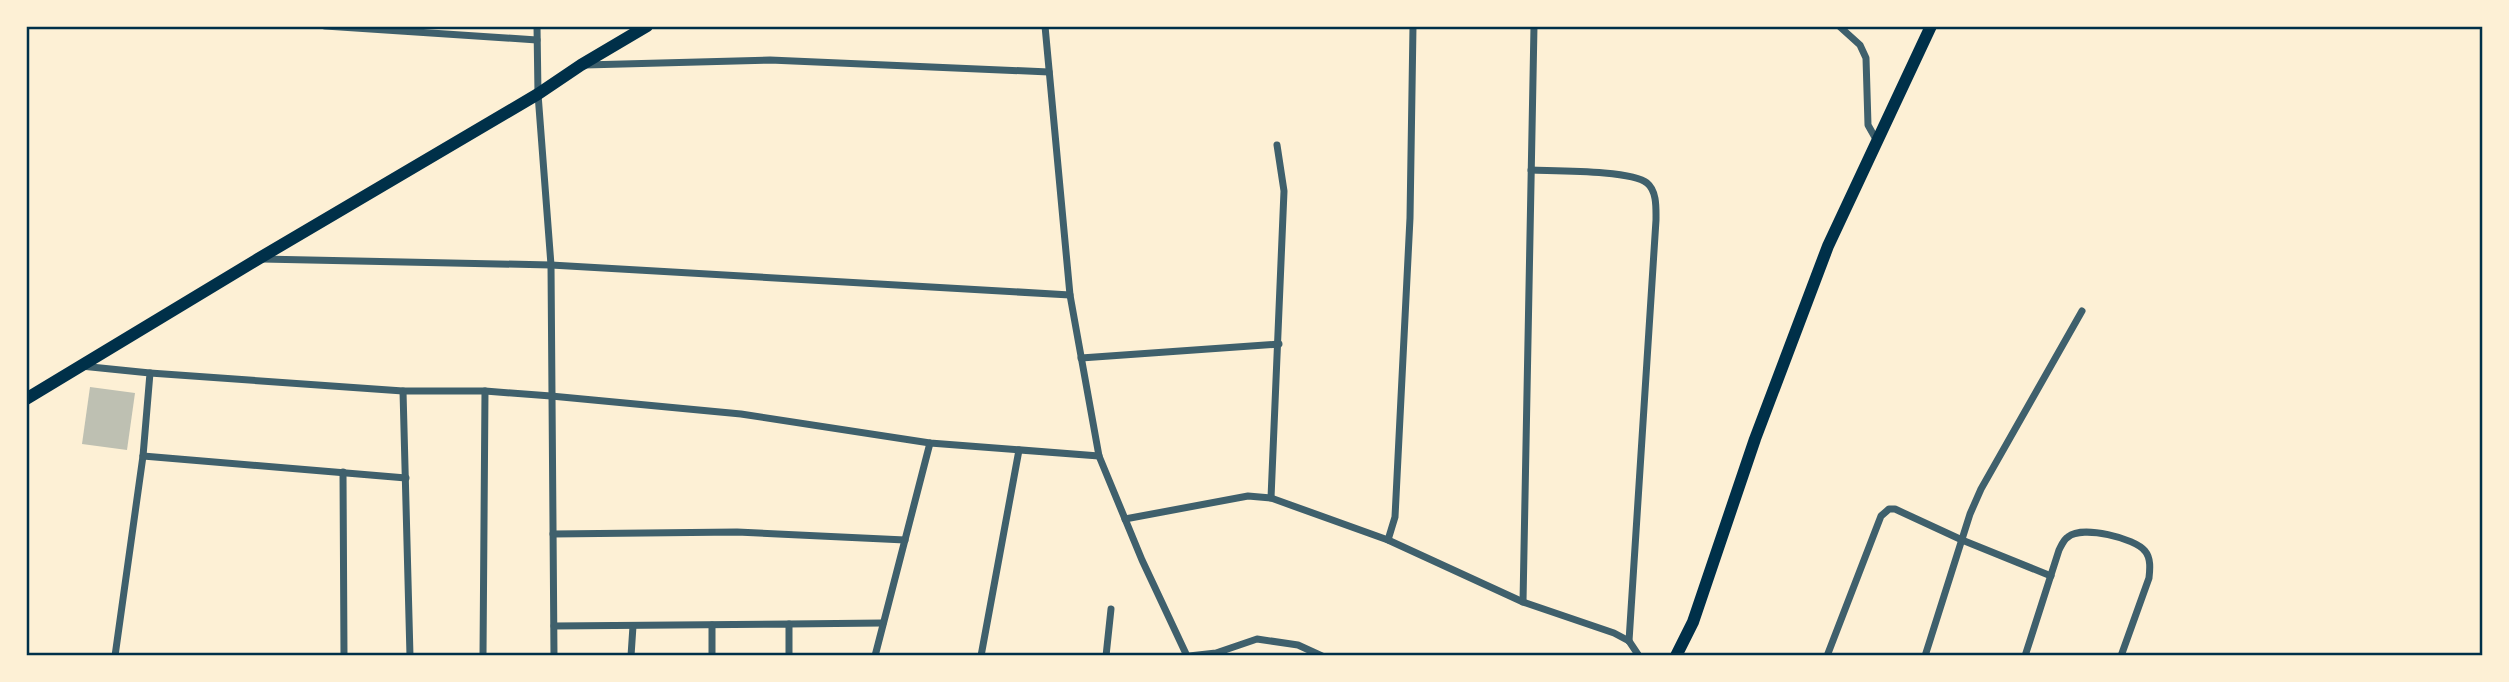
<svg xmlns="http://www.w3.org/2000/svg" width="2509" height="682" viewBox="0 0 2509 682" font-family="'DejaVu Sans',sans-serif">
<rect width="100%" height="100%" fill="#fdf0d5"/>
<polygon fill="#bec0b2" points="90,387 135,393 127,450 82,444"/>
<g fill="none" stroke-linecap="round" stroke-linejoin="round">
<g stroke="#3f606c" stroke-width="7">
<polyline points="325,26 537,40"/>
<polyline points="537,26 538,94 551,265 554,656"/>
<polyline points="1045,26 1070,295 1099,456 1142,560 1187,656"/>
<polyline points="1839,26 1860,45 1866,58 1868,125 1877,141"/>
<polyline points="585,65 770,60 1049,72"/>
<path d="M1531 170C1555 171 1632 170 1647 183 1657 191 1656 208 1656 220L1629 641"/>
<polyline points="262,259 551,265 1070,295"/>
<polyline points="1081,358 1279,344"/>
<polyline points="81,366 150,373 143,456 115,656"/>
<polyline points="150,373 403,391 485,391 551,396 741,414 930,443 1099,456"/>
<polyline points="403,391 410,656"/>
<polyline points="143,456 406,478"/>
<polyline points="343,472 344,656"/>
<polyline points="1271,498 1284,191 1277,145"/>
<polyline points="1125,519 1248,496 1271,498 1388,540 1523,602 1614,633 1629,641 1639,656"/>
<polyline points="553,534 737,532 905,540"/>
<polyline points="1388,540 1395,517 1410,218 1413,26"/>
<polyline points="1523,602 1534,26"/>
<polyline points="789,624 883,623"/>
<polyline points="554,626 789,624 789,656"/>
<polyline points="483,656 485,391"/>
<polyline points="631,656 633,626"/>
<polyline points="712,656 712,625"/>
<polyline points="875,656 930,443"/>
<polyline points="981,656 1019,450"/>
<polyline points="1106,656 1111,609"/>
<polyline points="1189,656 1216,653 1257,639 1298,645 1322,656"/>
<polyline points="1827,656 1881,516 1889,509 1895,509 1962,540 2051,576"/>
<polyline points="1925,656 1970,514 1981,489 2082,311"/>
<path d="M2025 656 2059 550C2061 546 2064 539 2068 537 2082 525 2135 538 2145 551 2151 558 2150 569 2149 578L2121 656"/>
</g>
<polyline stroke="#003049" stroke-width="12" points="26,399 258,259 538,94 581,65 647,26"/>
<polyline stroke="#003049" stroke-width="12" points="1676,656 1693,622 1755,439 1828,246 1931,26"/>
</g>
<rect width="2509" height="682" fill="none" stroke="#fdf0d5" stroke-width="56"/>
<rect x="28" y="28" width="2453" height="626" fill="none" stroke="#003049" stroke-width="2.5"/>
</svg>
